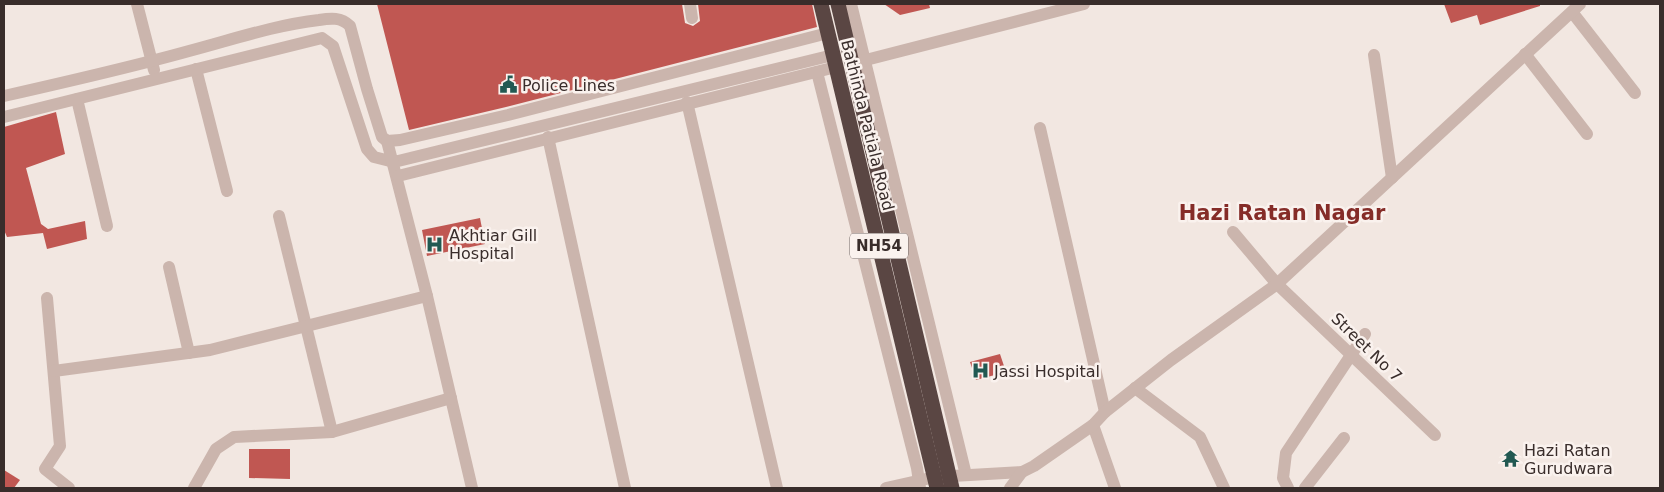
<svg xmlns="http://www.w3.org/2000/svg" width="1664" height="492" viewBox="0 0 1664 492" font-family="'DejaVu Sans',sans-serif">
<rect width="100%" height="100%" fill="#f2e7e1"/>
<g fill="#c05752">
<polygon points="377,4 682,4 685,23 693,26 700,21 698,4 812,4 817,27 506,107 409,130"/>
<polygon points="884,4 929,4 930,8 900,15"/>
<polygon points="1444,4 1540,4 1540,6 1480,25 1477,15 1451,23"/>
<polygon points="56,112 65,154 26,168 41,224 48,229 85,221 87,239 47,249 43,233 7,237 4,230 4,127"/>
<polygon points="480,218 485,244 427,256 422,230"/>
<polygon points="1000,354 1006,372 976,380 970,362"/>
<polygon points="249,449 290,449 290,479 249,478"/>
<polygon points="4,470 20,480 14,488 4,488"/>
</g>
<g fill="none" stroke-linecap="round" stroke-linejoin="round">
<g stroke="#cbb5ad" stroke-width="12">
<polyline points="137,4 154,70"/>
<polyline points="690,4 692,18"/>
<polyline points="851,4 966,475"/>
<polyline points="1572,12 1635,93"/>
<polyline points="1525,54 1587,134"/>
<polyline points="1374,55 1392,178"/>
<polyline points="858,62 1084,4"/>
<polyline points="196,69 227,191"/>
<polyline points="817,72 917,468 920,488"/>
<path d="M4 96C66 82 128 68 189 51 231 40 275 25 319 20 331 18 341 17 350 26L367 89 382 137 387 141 400 140 508 115 828 33"/>
<polyline points="77,99 107,226"/>
<polyline points="687,102 777,488"/>
<polyline points="4,117 322,38 333,46 367,149 374,157 394,162 833,55"/>
<polyline points="1040,128 1105,412"/>
<polyline points="548,137 625,488"/>
<polyline points="387,141 427,296 472,488"/>
<polyline points="398,176 836,67"/>
<polyline points="279,216 332,432"/>
<polyline points="1233,232 1277,284 1435,435"/>
<polyline points="169,267 189,353"/>
<polyline points="47,298 60,446 45,469 69,488"/>
<polyline points="54,371 210,350 427,296"/>
<polyline points="1135,388 1200,437 1224,488"/>
<polyline points="1093,425 1115,488"/>
<polyline points="194,488 216,449 234,437 332,432 451,398"/>
<polyline points="886,488 935,477 1022,472 1034,466 1093,425 1105,412 1171,360 1277,284 1580,4"/>
<polyline points="1010,488 1022,472"/>
<polyline points="1288,488 1283,478 1286,453 1365,334"/>
<polyline points="1305,488 1344,438"/>
</g>
<g stroke="#5a4643" stroke-width="15">
<polyline points="821,4 937,488"/>
<polyline points="838,4 952,488"/>
</g>
</g>
<defs>
<symbol id="civic-bare" viewBox="-9 -9 18 18"><path d="M-.6-6.5H3V-4.5H.6V-3L4-1V1h2V6H-6V1h2V-1L-.6-3ZM-1.2 2.5V6h2.4V2.5Z" fill="#225952" stroke="#faf2ee" stroke-width="2.5" paint-order="stroke"/></symbol>
<symbol id="hospital-bare" viewBox="-9 -9 18 18"><path d="M-5-5h3v3.5h4V-5h3V5h-3V1.5h-4V5h-3Z" fill="#225952" stroke="#faf2ee" stroke-width="2.5" paint-order="stroke"/></symbol>
<symbol id="temple-bare" viewBox="-9 -9 18 18"><path d="M0-6L5-2H3V0L6.5 2.5H4V6H1.5V3h-3V6H-4V2.5H-6.5L-3 0V-2H-5Z" fill="#225952" stroke="#faf2ee" stroke-width="2.5" paint-order="stroke"/></symbol>
</defs>
<g fill-rule="evenodd">
<use href="#civic-bare" x="496" y="72" width="25" height="25"/>
<use href="#hospital-bare" x="422" y="232" width="25" height="25"/>
<use href="#hospital-bare" x="968" y="358" width="25" height="25"/>
<use href="#temple-bare" x="1498" y="446" width="25" height="25"/>
</g>
<g text-anchor="middle" stroke-width="5" stroke-linejoin="round" paint-order="stroke">
<rect fill="#faf2ee" stroke="#736866" stroke-width="1" x="850" y="233.5" width="58" height="25" rx="4"/>
<g font-size="15" font-weight="bold" fill="#392d2b">
<text x="879" y="251">NH54</text>
</g>
<g font-size="16" fill="#392d2b" stroke="#faf2ee" text-anchor="start">
<text x="522" y="91">Police Lines</text>
<text x="449" y="241">Akhtiar Gill<tspan x="449" dy="18">Hospital</tspan></text>
<text x="994" y="377">Jassi Hospital</text>
<text x="1524" y="456">Hazi Ratan<tspan x="1524" dy="18">Gurudwara</tspan></text>
</g>
<g font-size="16" fill="#392d2b" stroke="#faf2ee">
<text transform="translate(868 125) rotate(76)" y="6">Bathinda Patiala Road</text>
<text transform="translate(1367 347) rotate(44)" y="6">Street No 7</text>
</g>
<g font-size="21" font-weight="bold" fill="#852c28" stroke="#faf2ee">
<text x="1282" y="220">Hazi Ratan Nagar</text>
</g>
</g>
<rect width="1664" height="492" fill="none" stroke="#392d2b" stroke-width="10"/>
</svg>
